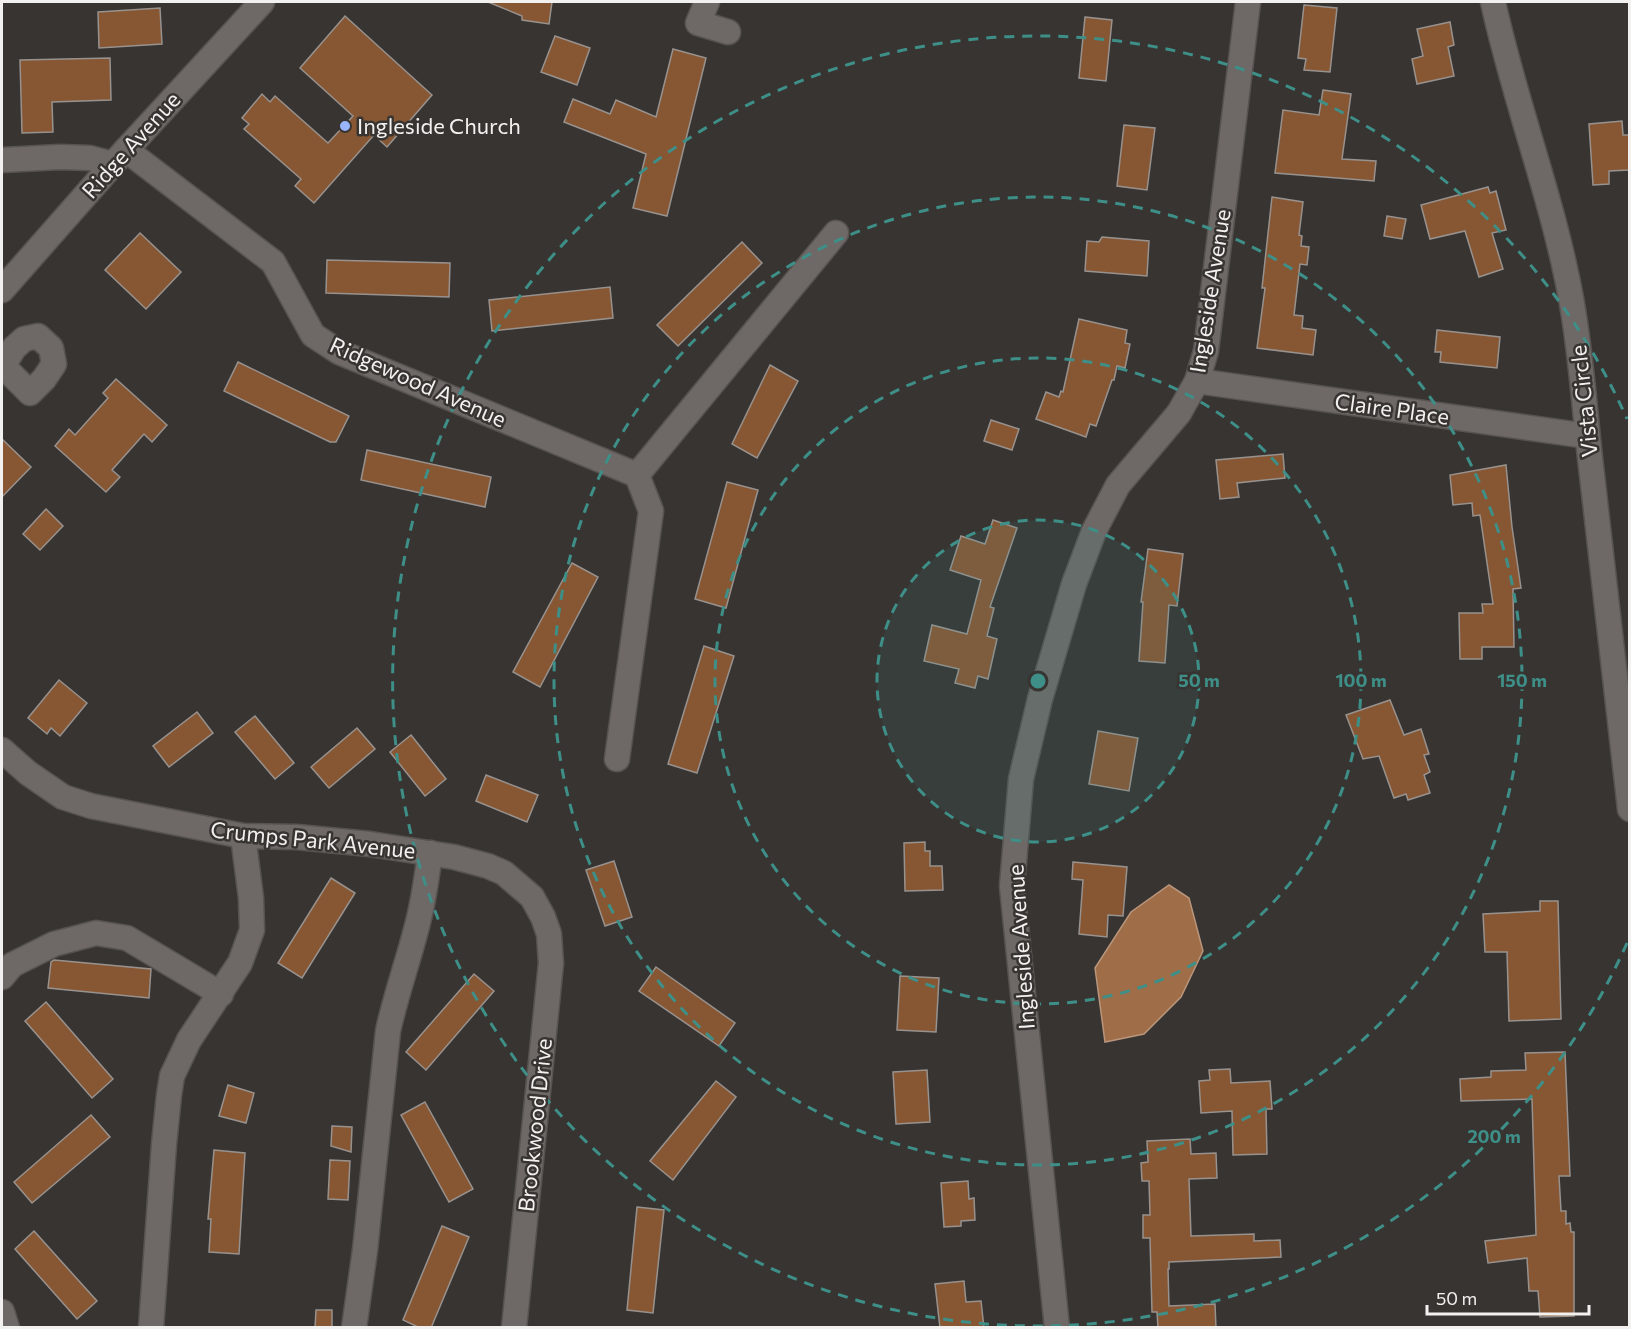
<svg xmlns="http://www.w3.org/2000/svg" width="1631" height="1329" viewBox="0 0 1631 1329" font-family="Commissioner,sans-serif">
<rect width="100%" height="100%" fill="#383431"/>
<polygon fill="#9f6e49" stroke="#b8957b" stroke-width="1.5" points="1169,885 1189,898 1203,951 1181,997 1144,1034 1105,1042 1095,968 1131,912"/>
<g fill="#875733" stroke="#98928f" stroke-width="1.5">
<polygon points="488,2 552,2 549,24 522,20 522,16"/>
<polygon points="1304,5 1337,8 1330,72 1304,70 1306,59 1298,58"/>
<polygon points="160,8 162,44 99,48 98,12"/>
<polygon points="345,16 432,95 387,147 374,135 314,203 295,186 301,179 244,129 249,124 242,118 262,94 270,102 275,96 328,143 353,116 300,68"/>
<polygon points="1085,17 1112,20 1106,81 1079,78"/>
<polygon points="1450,22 1454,45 1448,47 1454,76 1417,84 1412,59 1423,56 1417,29"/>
<polygon points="555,36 590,48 577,85 541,72"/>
<polygon points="673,49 706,58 667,216 633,208 646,154 564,122 573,99 610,114 616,100 656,117"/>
<polygon points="110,58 111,100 52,102 53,132 22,133 20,60"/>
<polygon points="1323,90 1351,94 1342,159 1376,161 1374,181 1275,173 1283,110 1319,115"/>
<polygon points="1622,121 1623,135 1629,135 1629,170 1609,171 1609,184 1593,185 1589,124"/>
<polygon points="1124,125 1155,128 1147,190 1117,186"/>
<polygon points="1488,187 1490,193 1496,191 1506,230 1492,233 1503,269 1479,277 1465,231 1430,239 1421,205"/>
<polygon points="1272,197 1303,202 1299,235 1302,236 1301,246 1309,247 1307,265 1300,264 1294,315 1303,316 1302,328 1316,330 1313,355 1257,348 1265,288 1262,288"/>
<polygon points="1387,216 1406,219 1402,239 1384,236"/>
<polygon points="140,233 181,272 146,309 105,270"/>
<polygon points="1102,237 1149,241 1147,276 1085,271 1087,241 1099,242"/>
<polygon points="742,242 762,263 678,346 657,325"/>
<polygon points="327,260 450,263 449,297 326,293"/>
<polygon points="610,287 613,318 492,331 489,300"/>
<polygon points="1079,319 1127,330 1125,343 1130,344 1125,368 1117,366 1114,380 1112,380 1096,426 1090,424 1086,437 1036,419 1046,392 1059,397 1061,391 1063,392"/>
<polygon points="1437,330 1500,337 1497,368 1440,362 1441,352 1435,352"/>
<polygon points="238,362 349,416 336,442 330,442 224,391"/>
<polygon points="770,365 798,381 757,458 732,444"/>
<polygon points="116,379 167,425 152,442 144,434 112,470 120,477 106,492 55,446 69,429 75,435 108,398 103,393"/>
<polygon points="991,420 1019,429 1012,450 984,441"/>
<polygon points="2,439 31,467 2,497"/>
<polygon points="367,450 491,477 485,507 361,480"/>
<polygon points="1283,454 1285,478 1237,483 1239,497 1220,499 1216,460"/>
<polygon points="1506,465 1512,527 1521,588 1513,589 1514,647 1482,647 1482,659 1460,659 1459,613 1483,613 1482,604 1493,604 1480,515 1473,516 1472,503 1453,505 1450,475"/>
<polygon points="727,482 758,490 726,608 695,599"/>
<polygon points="46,509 63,526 40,550 23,534"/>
<polygon points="993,520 1017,528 990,607 994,608 987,636 997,639 988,679 978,676 975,688 955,683 959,669 924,661 932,625 967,634 981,580 950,570 961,536 985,544"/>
<polygon points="1148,549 1183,554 1177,606 1169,605 1165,663 1139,661 1143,602 1141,602"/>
<polygon points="572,563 598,577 540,687 513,672"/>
<polygon points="704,646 734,656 697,773 668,764"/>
<polygon points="59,680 87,703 60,736 51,728 47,734 28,718"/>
<polygon points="1390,700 1404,735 1421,729 1429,754 1424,755 1430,772 1424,775 1430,793 1408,800 1406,794 1394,798 1379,756 1363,759 1346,715"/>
<polygon points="197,712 213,733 169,767 153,746"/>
<polygon points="255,716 294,763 275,779 235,732"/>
<polygon points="357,728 375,749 329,788 311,767"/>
<polygon points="1098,731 1138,738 1129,791 1089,784"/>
<polygon points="411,735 446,779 425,796 390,752"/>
<polygon points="486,775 538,795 527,822 476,801"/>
<polygon points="925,842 925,851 930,851 930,866 942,866 943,890 905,891 904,843"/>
<polygon points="614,861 632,917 605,926 586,870"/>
<polygon points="1073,862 1127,867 1123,916 1108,915 1107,937 1079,934 1083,880 1072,879"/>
<polygon points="331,878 355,893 302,978 278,963"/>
<polygon points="1540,901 1558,901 1561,1019 1509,1021 1507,952 1485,952 1483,914 1540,911"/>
<polygon points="54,960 151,969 149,998 48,988 51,962"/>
<polygon points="656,967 735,1023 719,1046 639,991"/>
<polygon points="474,974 494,991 426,1070 406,1052"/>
<polygon points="900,976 939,978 936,1032 897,1030"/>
<polygon points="46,1002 113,1079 92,1098 25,1021"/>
<polygon points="1565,1052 1570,1176 1559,1176 1561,1211 1566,1211 1566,1224 1570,1223 1571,1232 1574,1232 1574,1316 1540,1317 1538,1291 1529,1291 1527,1258 1488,1263 1485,1241 1536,1235 1532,1099 1461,1101 1460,1079 1491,1077 1491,1071 1526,1070 1525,1053"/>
<polygon points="1230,1069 1231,1083 1270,1081 1272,1109 1266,1109 1267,1154 1233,1155 1232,1111 1201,1113 1199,1081 1210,1080 1209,1070"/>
<polygon points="927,1070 930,1122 896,1124 893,1072"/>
<polygon points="716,1081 736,1097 673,1180 650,1161"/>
<polygon points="228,1085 254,1093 246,1123 219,1116"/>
<polygon points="425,1102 473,1189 449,1202 401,1115"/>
<polygon points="91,1115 110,1137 32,1203 14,1182"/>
<polygon points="332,1126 352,1127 351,1152 331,1146"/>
<polygon points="1190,1139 1191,1154 1216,1153 1217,1178 1189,1179 1191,1236 1254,1234 1254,1241 1280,1240 1281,1257 1169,1262 1169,1269 1168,1269 1169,1306 1215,1304 1216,1328 1158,1328 1157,1312 1152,1312 1150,1238 1143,1238 1143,1215 1150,1215 1149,1181 1142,1181 1141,1163 1148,1162 1147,1141"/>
<polygon points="214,1150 245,1153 239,1254 209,1252 211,1219 208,1219"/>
<polygon points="330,1160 350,1161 348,1200 328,1199"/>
<polygon points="968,1181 969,1199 974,1198 975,1220 961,1221 961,1226 944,1227 941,1183"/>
<polygon points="637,1207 664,1210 653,1313 627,1310"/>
<polygon points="442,1226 469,1237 431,1328 420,1328 403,1320"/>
<polygon points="34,1231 97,1301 77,1319 15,1249"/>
<polygon points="964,1281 966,1302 981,1301 984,1328 940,1328 935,1284"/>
<polygon points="316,1310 332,1310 332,1328 315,1328"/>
</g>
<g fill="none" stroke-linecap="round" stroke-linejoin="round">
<defs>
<g id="minor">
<polyline points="707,2 698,23 728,32"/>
<path d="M1493 2C1515 104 1554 201 1572 304 1582 361 1585 418 1592 475 1604 587 1617 698 1630 809"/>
<polyline points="126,150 273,262 313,335 339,352 637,475"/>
<polyline points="2,160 60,157 90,158 113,164"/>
<polyline points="2,290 113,164 262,2"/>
<polyline points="2,365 30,393 44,379 54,364 51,348 38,336 24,339 14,348 3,366"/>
<polyline points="1197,381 1587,436"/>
<polyline points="2,750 28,773 63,797 91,806 243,836 297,837 370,844 454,857 488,866 504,873 532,897 543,917 549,934 551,963 514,1328"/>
<polyline points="617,759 651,511 637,475 836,233"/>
<polyline points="2,977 12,965 54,944 96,933 127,938 221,994"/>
<polyline points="2,1312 7,1328"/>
<polyline points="151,1328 164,1144 169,1095 172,1076 189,1040 240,963 252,930 251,898 243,836"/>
<path d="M354 1328 365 1250 388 1031C396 994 409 959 418 922 424 899 427 876 430 853"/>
<polyline points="1057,1328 1012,886 1021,779 1040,699 1074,584 1094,531 1118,485 1179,413 1197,381 1206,351 1248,2"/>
</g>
</defs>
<use href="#minor" stroke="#575351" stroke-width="27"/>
<use href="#minor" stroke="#6e6966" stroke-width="24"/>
</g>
<circle cx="1038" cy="681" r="161" fill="#3d8f88" fill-opacity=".12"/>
<g fill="none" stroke="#3d8f88" stroke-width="3" stroke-dasharray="10 8">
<circle cx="1038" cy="681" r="161"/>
<circle cx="1038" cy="681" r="323"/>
<circle cx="1038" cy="681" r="484"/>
<path d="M1627 943A645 645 0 1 1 1627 419"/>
</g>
<circle fill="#98b5fd" stroke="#383431" stroke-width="2" cx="345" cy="126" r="6"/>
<g text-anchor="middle" stroke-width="5" stroke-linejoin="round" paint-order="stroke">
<g font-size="22" fill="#f3f1ef" stroke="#383431" text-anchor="start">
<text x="357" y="134">Ingleside Church</text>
</g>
<g font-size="22" fill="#f3f1ef" stroke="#383431">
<text transform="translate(131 145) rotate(-48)" y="8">Ridge Avenue</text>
<text transform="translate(1210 291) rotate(-81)" y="8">Ingleside Avenue</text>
<text transform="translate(418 382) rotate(24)" y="8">Ridgewood Avenue</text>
<text transform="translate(1584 401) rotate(-96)" y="8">Vista Circle</text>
<text transform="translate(1392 409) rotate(8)" y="8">Claire Place</text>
<text transform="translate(313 840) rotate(6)" y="8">Crumps Park Avenue</text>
<text transform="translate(1021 947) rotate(-94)" y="8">Ingleside Avenue</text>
<text transform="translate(535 1125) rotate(-84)" y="8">Brookwood Drive</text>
</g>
</g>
<circle cx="1038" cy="681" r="9" fill="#3d8f88" stroke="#383431" stroke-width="3"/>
<g font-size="18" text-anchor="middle" font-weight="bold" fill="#3d8f88" stroke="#383431" stroke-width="5" stroke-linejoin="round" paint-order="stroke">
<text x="1199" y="687">50 m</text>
<text x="1361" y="687">100 m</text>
<text x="1522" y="687">150 m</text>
<text x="1494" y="1143">200 m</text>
</g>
<rect width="1631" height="1329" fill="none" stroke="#f3f1ef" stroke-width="6"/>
<path d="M1427 1305v9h162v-9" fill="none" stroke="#f3f1ef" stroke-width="3"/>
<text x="1436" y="1305" font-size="18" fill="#f3f1ef" stroke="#383431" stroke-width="4.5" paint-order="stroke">50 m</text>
</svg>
